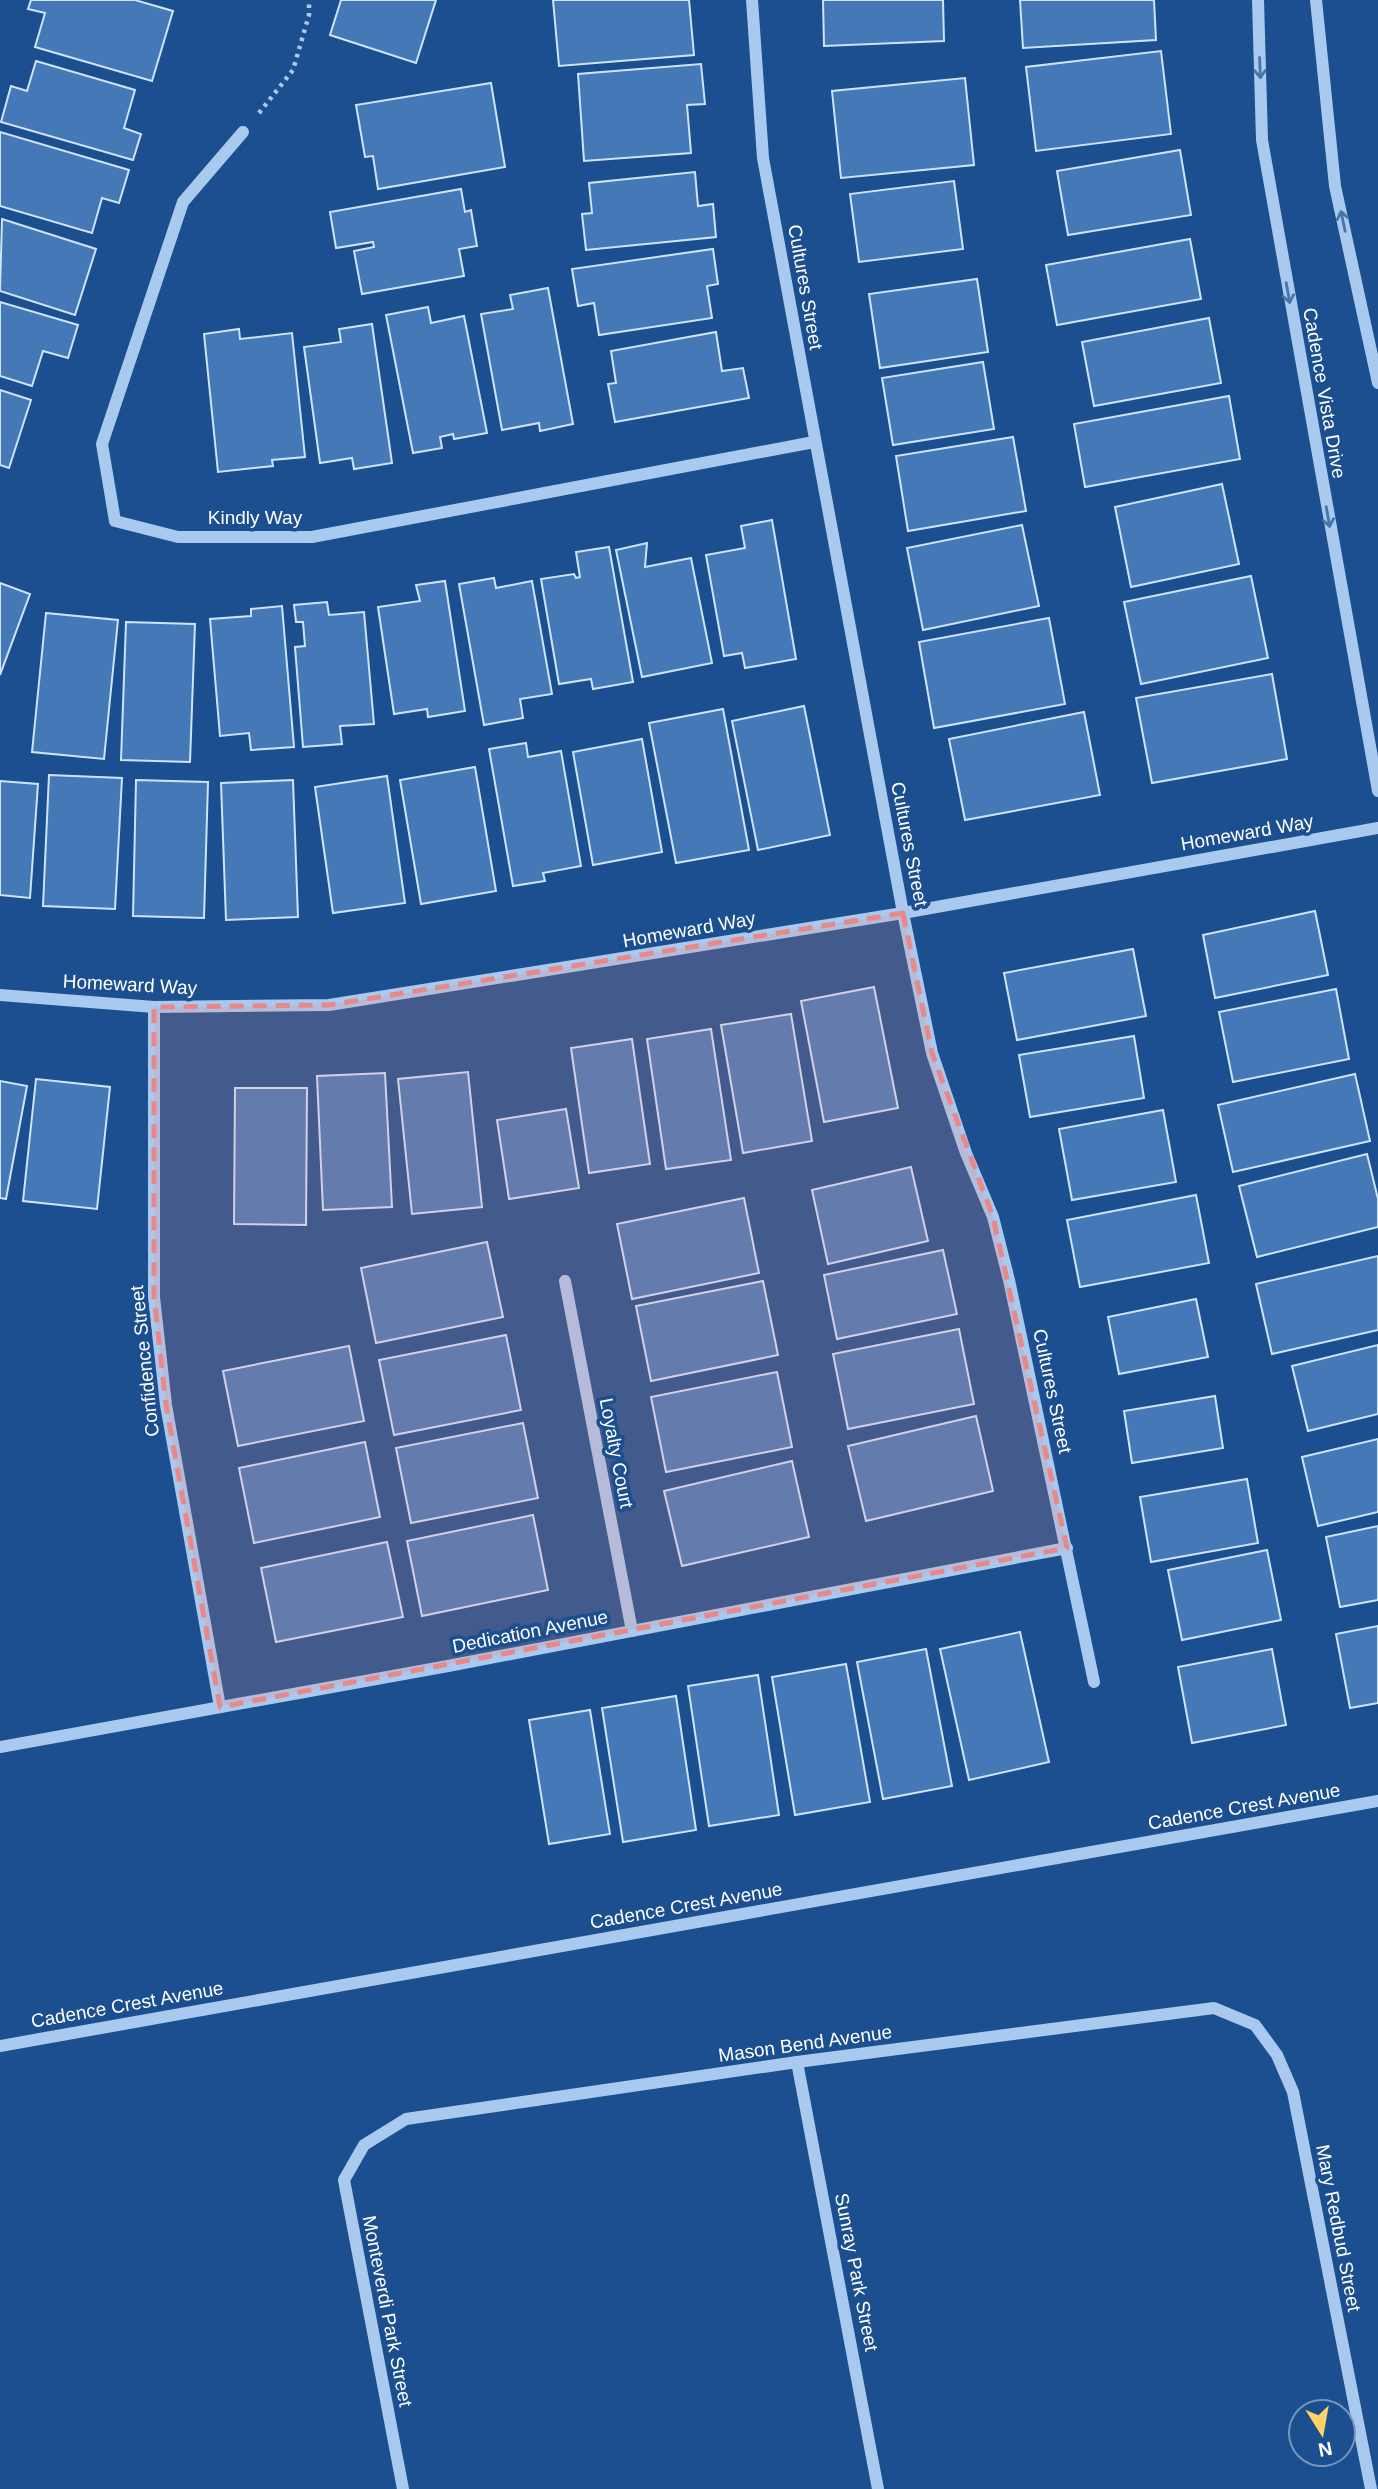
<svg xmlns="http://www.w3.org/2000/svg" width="1378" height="2489" viewBox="0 0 1378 2489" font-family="Arial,sans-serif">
<rect width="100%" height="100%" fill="#1b4f8f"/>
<g fill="#4478b7" stroke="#cfe3fa" stroke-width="2">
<polygon points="31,0 135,0 173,11 152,81 35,47 45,13 28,9"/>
<polygon points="341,0 436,0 416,63 330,35"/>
<polygon points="553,0 689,0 694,55 559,66"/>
<polygon points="823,0 943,0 944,41 824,46"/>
<polygon points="1020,0 1154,0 1156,40 1023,48"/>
<polygon points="1161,51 1171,134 1036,151 1026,67"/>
<polygon points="36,61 135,90 124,128 141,134 133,160 1,122 11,86 27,91"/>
<polygon points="701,64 705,104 687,105 691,153 584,161 578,74"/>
<polygon points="965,78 974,165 841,178 832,91"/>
<polygon points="491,83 505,167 378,189 373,156 365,157 356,105"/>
<polygon points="0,132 129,170 119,203 102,198 92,233 0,206"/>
<polygon points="1180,150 1191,215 1068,235 1057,171"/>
<polygon points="695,172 698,206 713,204 716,237 586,250 582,214 592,213 589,183"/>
<polygon points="954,181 963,249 859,262 850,194"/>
<polygon points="461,189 465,212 471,210 477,246 459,249 464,276 362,294 354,251 374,247 373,242 336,248 330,212"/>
<polygon points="2,219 96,249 75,315 0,291"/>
<polygon points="1190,239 1201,299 1057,325 1046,265"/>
<polygon points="713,249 718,284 707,286 712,318 599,335 594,303 578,306 572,269"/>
<polygon points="977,279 988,352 880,368 869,294"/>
<polygon points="548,288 573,424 540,431 539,423 502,430 481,314 513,309 510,295"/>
<polygon points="0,302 78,325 68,358 43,351 32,386 0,376"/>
<polygon points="428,307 431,323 464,316 487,433 454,439 453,434 440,437 442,448 413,453 386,315"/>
<polygon points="1209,318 1221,383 1094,406 1082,342"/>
<polygon points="372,324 392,463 354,469 352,458 320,463 304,347 341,342 339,329"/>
<polygon points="239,329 240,339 292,333 305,457 272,460 273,466 218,472 204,334"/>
<polygon points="716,332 722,371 743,368 749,398 615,422 608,384 616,383 611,351"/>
<polygon points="983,362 994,429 893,445 882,378"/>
<polygon points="0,390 31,400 9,468 0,465"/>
<polygon points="1229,396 1240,459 1085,487 1074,424"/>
<polygon points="1013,437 1026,511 908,531 896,456"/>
<polygon points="1222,484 1239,564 1131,587 1115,507"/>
<polygon points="772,520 796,659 745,668 742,653 724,656 706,555 745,548 741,526"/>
<polygon points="1022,525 1039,606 923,630 907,548"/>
<polygon points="647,543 645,567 691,558 712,663 642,677 616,550"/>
<polygon points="609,547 633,682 593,689 591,679 559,684 541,579 574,574 576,578 580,577 576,552"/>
<polygon points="1251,576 1268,658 1141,684 1124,602"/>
<polygon points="494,578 496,588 532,581 552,694 520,699 523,718 484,725 459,584"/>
<polygon points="445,581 465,711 428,717 427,709 394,714 378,607 420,601 416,585"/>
<polygon points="0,583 30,594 0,675"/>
<polygon points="327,602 329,615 364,612 374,724 340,726 342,744 303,747 295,647 305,646 303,622 296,622 294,605"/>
<polygon points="282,606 294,747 251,750 249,733 220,736 210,619 251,616 251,609"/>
<polygon points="46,613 118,620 104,759 32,752"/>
<polygon points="1049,618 1065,704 934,728 919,642"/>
<polygon points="126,622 195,624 190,762 121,760"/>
<polygon points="1272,674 1287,759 1152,783 1136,698"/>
<polygon points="804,706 830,835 758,850 732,721"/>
<polygon points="723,709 749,850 676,863 649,723"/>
<polygon points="1084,712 1100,795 965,820 949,739"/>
<polygon points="642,739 662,852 593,865 573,752"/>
<polygon points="526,743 528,757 561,751 581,866 543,873 545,881 513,886 489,749"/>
<polygon points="475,767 496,891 421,904 400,780"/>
<polygon points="49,775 122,778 115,909 43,906"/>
<polygon points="387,776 405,903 333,913 315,787"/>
<polygon points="136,780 208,782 204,918 133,916"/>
<polygon points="293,780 298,917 226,920 221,783"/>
<polygon points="0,781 38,784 30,898 0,895"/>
<polygon points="1315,911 1328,975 1215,998 1203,935"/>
<polygon points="1133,949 1146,1016 1017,1040 1004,973"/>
<polygon points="874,987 898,1108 824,1122 801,1001"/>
<polygon points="1336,989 1349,1059 1233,1082 1219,1012"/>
<polygon points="791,1014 812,1141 743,1153 721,1025"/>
<polygon points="711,1029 731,1160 666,1169 647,1039"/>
<polygon points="1134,1036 1144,1098 1030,1117 1019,1055"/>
<polygon points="632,1039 650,1164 589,1173 571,1048"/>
<polygon points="468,1072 482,1207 412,1214 398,1079"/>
<polygon points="385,1073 392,1207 323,1210 317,1076"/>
<polygon points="1355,1074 1370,1141 1233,1172 1218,1105"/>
<polygon points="36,1079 110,1087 97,1209 23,1201"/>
<polygon points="0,1081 27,1086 6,1199 0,1198"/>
<polygon points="235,1088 307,1088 306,1225 234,1224"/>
<polygon points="566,1109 579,1188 509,1199 497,1120"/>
<polygon points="1163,1110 1176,1182 1072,1200 1059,1129"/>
<polygon points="1367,1154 1378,1199 1378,1227 1257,1257 1239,1186"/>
<polygon points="911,1167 928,1241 828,1264 812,1190"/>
<polygon points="1196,1195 1209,1263 1080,1287 1067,1220"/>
<polygon points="744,1198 759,1273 632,1299 617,1224"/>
<polygon points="487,1242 503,1317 376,1343 361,1268"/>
<polygon points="943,1250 957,1314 837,1339 824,1275"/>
<polygon points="1378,1256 1378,1330 1272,1354 1256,1284"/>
<polygon points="763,1281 778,1355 651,1381 636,1306"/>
<polygon points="1196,1299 1208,1357 1119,1374 1108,1317"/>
<polygon points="959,1329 974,1404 848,1429 833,1354"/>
<polygon points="506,1335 521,1410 394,1435 379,1360"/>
<polygon points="1378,1345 1378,1414 1308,1431 1292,1366"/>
<polygon points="349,1346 364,1421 238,1446 223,1371"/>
<polygon points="777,1372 792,1447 666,1472 651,1397"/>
<polygon points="1215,1396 1223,1448 1132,1463 1124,1411"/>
<polygon points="976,1416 993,1491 866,1521 848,1446"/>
<polygon points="523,1423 538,1498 411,1523 396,1448"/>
<polygon points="1378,1439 1378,1512 1318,1526 1302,1457"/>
<polygon points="365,1442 380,1517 254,1543 239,1468"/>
<polygon points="792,1461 809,1537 682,1566 664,1491"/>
<polygon points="1247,1479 1258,1543 1151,1562 1140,1497"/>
<polygon points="533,1515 548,1590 422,1616 407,1541"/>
<polygon points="1378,1526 1378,1600 1340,1607 1326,1537"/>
<polygon points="387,1542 403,1617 276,1642 261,1568"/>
<polygon points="1267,1550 1281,1620 1182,1640 1168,1570"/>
<polygon points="1378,1626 1378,1703 1350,1708 1336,1634"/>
<polygon points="1020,1632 1049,1762 969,1780 940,1649"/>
<polygon points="926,1649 952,1786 883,1799 857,1662"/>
<polygon points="1272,1649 1286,1725 1192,1743 1178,1667"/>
<polygon points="846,1664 870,1802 795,1815 772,1677"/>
<polygon points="758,1675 779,1815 709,1826 688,1686"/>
<polygon points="676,1696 696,1830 623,1842 602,1708"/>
<polygon points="590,1710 610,1834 549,1844 529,1720"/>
</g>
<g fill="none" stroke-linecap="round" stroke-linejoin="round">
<polyline stroke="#a9c9ee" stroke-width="4.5" stroke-dasharray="3.5 5" stroke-linecap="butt" points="259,113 293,70 309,15 309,0"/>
<g stroke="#a9c9ee" stroke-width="12">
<polyline points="752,0 763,158 903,913 932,1053 966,1153 993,1217 1009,1280 1094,1682"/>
<polyline points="1258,0 1262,140 1378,791"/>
<polyline points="1316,0 1335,186 1378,383"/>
<polyline points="243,132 183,202 102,444 115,521 178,537 312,537 814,442"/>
<polyline points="0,995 154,1007 329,1005 903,913 1378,828"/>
<polyline points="154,1007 154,1297 166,1405 220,1707"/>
<polyline points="565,1281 632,1631"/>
<polyline points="0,1747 448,1666 1067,1548"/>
<polyline points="0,2046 1378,1801"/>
<polyline points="797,2062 878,2489"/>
<polyline points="403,2489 344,2180 364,2145 406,2119 797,2062 1214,2008 1255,2025 1277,2055 1293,2092 1371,2489"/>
</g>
</g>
<defs><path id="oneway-shaft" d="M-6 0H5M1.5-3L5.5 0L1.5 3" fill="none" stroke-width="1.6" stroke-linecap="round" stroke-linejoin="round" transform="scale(1.75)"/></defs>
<g stroke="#4674ac">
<use href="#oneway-shaft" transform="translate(1260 68) rotate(88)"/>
<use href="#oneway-shaft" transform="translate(1343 221) rotate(-102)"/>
<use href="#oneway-shaft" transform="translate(1288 293) rotate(80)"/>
<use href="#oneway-shaft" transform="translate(1328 517) rotate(80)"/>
</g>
<path fill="#e88989" fill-opacity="0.2" stroke="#e88989" stroke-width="5" stroke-dasharray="14 9" stroke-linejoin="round" d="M903 913 932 1053 993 1217 1067 1548 220 1707 166 1405 154 1297V1007L329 1005Z"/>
<g text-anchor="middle" stroke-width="7" stroke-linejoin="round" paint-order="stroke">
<g font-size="19" fill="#fff" stroke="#1b4f8f">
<text transform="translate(806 287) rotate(80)" y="7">Cultures Street</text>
<text transform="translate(1325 393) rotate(80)" y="7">Cadence Vista Drive</text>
<text x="255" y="524">Kindly Way</text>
<text transform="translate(1247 832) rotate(-10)" y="7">Homeward Way</text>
<text transform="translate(910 844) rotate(79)" y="7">Cultures Street</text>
<text transform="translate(689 929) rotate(-10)" y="7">Homeward Way</text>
<text transform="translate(130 984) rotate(3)" y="7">Homeward Way</text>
<text transform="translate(144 1361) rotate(-96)" y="7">Confidence Street</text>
<text transform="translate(1053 1391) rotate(78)" y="7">Cultures Street</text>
<text transform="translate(617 1453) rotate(79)" y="7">Loyalty Court</text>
<text transform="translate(530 1631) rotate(-11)" y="7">Dedication Avenue</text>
<text transform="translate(1244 1806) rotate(-10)" y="7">Cadence Crest Avenue</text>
<text transform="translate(686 1905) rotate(-10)" y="7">Cadence Crest Avenue</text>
<text transform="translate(127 2004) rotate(-10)" y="7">Cadence Crest Avenue</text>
<text transform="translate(805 2043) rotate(-8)" y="7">Mason Bend Avenue</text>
<text transform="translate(1339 2228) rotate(79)" y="7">Mary Redbud Street</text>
<text transform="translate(857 2272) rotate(79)" y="7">Sunray Park Street</text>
<text transform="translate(388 2311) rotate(79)" y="7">Monteverdi Park Street</text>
</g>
</g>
<g transform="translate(1322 2433) rotate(169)"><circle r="33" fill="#1b4f8f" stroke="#7695bc" stroke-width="2"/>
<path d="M0-5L12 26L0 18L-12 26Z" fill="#ffd166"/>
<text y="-10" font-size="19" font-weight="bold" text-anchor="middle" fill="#ffffff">N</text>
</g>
</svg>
